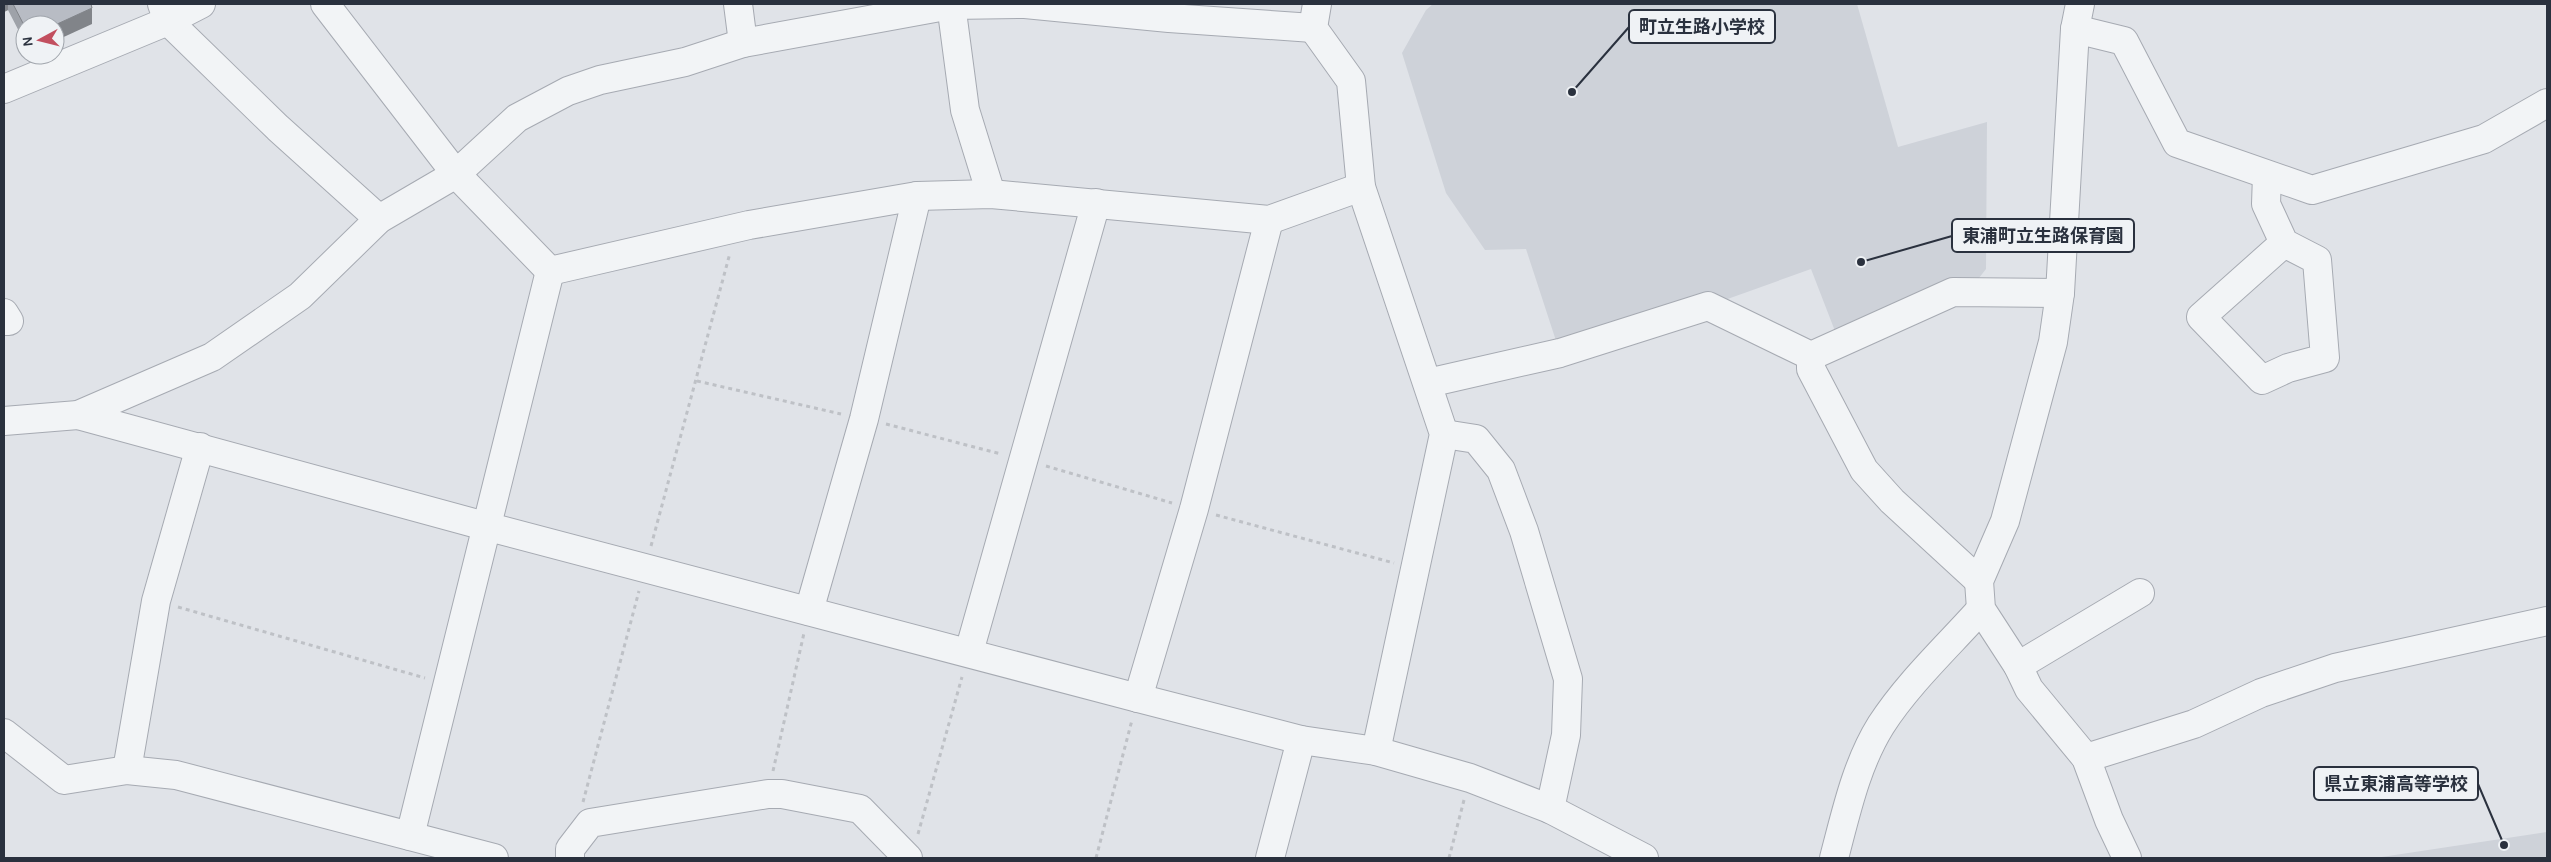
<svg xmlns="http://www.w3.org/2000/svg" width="2551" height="862" viewBox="0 0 2551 862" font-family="Karla,'Noto Sans JP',sans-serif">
<rect width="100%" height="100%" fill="#e0e3e8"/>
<g fill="#ced2d9">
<polygon points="1433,4 1857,4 1898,147 1987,122 1986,269 1975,283 1840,344 1811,269 1708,306 1560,353 1526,249 1485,250 1446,193 1402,53 1426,10"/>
<polygon points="2547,832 2547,858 2375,858"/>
</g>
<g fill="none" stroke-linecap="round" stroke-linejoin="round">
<defs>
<g id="minor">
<polyline points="162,4 168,21 278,128 379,219"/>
<polyline points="325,4 456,174 550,271"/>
<polyline points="738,4 743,43"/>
<polyline points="951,4 965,110 991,194"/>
<polyline points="1317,4 1313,28 1351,81 1361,187 1444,434 1376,751"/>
<polyline points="2080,4 2075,29 2060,293 2053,342 2005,521 1979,581 1981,609 2018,666 2029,689 2086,758 2109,820 2127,858"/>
<polyline points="2075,29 2124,41 2177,143 2312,190 2484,139 2547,103"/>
<polyline points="4,89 168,21 201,4"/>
<polyline points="2267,175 2266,204 2284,243 2201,317 2262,380 2288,368 2325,358 2317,260 2284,243"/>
<polyline points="550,271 749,225 917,196 991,194 1269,220 1361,187"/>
<polyline points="4,313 9,321 4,321"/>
<polyline points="1811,356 1811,369 1864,470 1892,501 1979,581"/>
<polyline points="1428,383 1560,353 1708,306 1811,356 1953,292 2060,293"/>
<polyline points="78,415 485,526 1138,698 1301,740 1376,751 1470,778 1550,809 1644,858"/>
<polyline points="4,421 78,415 212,357 300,296 379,219 456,174 517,118 568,91 600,80 685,62 743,43 951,5 1025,4 1169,18 1313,28"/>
<polyline points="1444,434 1476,439 1501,470 1524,531 1568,679 1566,735 1550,809"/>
<polyline points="809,611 864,419 917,196"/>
<polyline points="969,652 1096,203"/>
<polyline points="2018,666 2140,593"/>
<polyline points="1138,698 1194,509 1269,220"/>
<polyline points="4,733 64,780 127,770 176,775 494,858"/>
<polyline points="2086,758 2194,724 2261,693 2335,668 2547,621"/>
<polyline points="127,770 156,601 200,447"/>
<polyline points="410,836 550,271"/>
<polyline points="570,858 570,849 590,823 768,794 782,794 860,809 908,858"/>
<polyline points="1270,858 1301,740"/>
<path d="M1834 858C1846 813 1856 765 1881 725 1908 683 1948 646 1981 609"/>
</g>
</defs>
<use href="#minor" stroke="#a6aab2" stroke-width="30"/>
<g stroke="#bec1c6" stroke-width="3" stroke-dasharray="4 4" stroke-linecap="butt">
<polyline points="697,381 841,414"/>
<polyline points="886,424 1001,454"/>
<polyline points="1046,466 1172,503"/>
<polyline points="1216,515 1394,563"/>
<polyline points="651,546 730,253"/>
<polyline points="178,607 425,678"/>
<polyline points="773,771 804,633"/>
<polyline points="583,802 639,591"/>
<polyline points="918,834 962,677"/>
<polyline points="1096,858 1132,720"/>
<polyline points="1449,858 1464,800"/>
</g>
<use href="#minor" stroke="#f2f4f6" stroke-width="28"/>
</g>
<polygon fill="#9ea2a9" points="4,4 91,4 92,24 25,25 25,43 8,10 4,12"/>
<g fill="#818489">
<polygon points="4,4 8,4 8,10 4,12"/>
<polygon points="92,8 92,24 55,41 55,25"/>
</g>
<polygon fill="#b8bcc4" stroke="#818489" points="13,4 91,4 92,8 55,25 25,25 25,27"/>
<path fill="none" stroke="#2a313e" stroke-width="2" d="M1572 92L1629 27M1861 262L1952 236M2504 845L2478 784"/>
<g fill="#2a313e" stroke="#eff2f5" stroke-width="2">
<circle cx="1572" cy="92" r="5"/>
<circle cx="1861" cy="262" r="5"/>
<circle cx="2504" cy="845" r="5"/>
</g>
<g fill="#eff2f5" stroke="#2a313e" stroke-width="2">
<rect x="1629" y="10" width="146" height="33" rx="5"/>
<rect x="1952" y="219" width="182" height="33" rx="5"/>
<rect x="2314" y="767" width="164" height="33" rx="5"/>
</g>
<g font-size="18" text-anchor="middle" font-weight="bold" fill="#2a313e">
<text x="1702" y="33">町立生路小学校</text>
<text x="2043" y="242">東浦町立生路保育園</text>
<text x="2396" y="790">県立東浦高等学校</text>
</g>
<rect width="2551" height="862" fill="none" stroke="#2a313e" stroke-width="10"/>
<g transform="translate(40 40) rotate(263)"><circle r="24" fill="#eff2f5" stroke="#a0a5ac"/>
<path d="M0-4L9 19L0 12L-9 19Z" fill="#c24f5f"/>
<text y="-8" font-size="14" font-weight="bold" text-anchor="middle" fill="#2a313e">N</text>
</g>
</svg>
